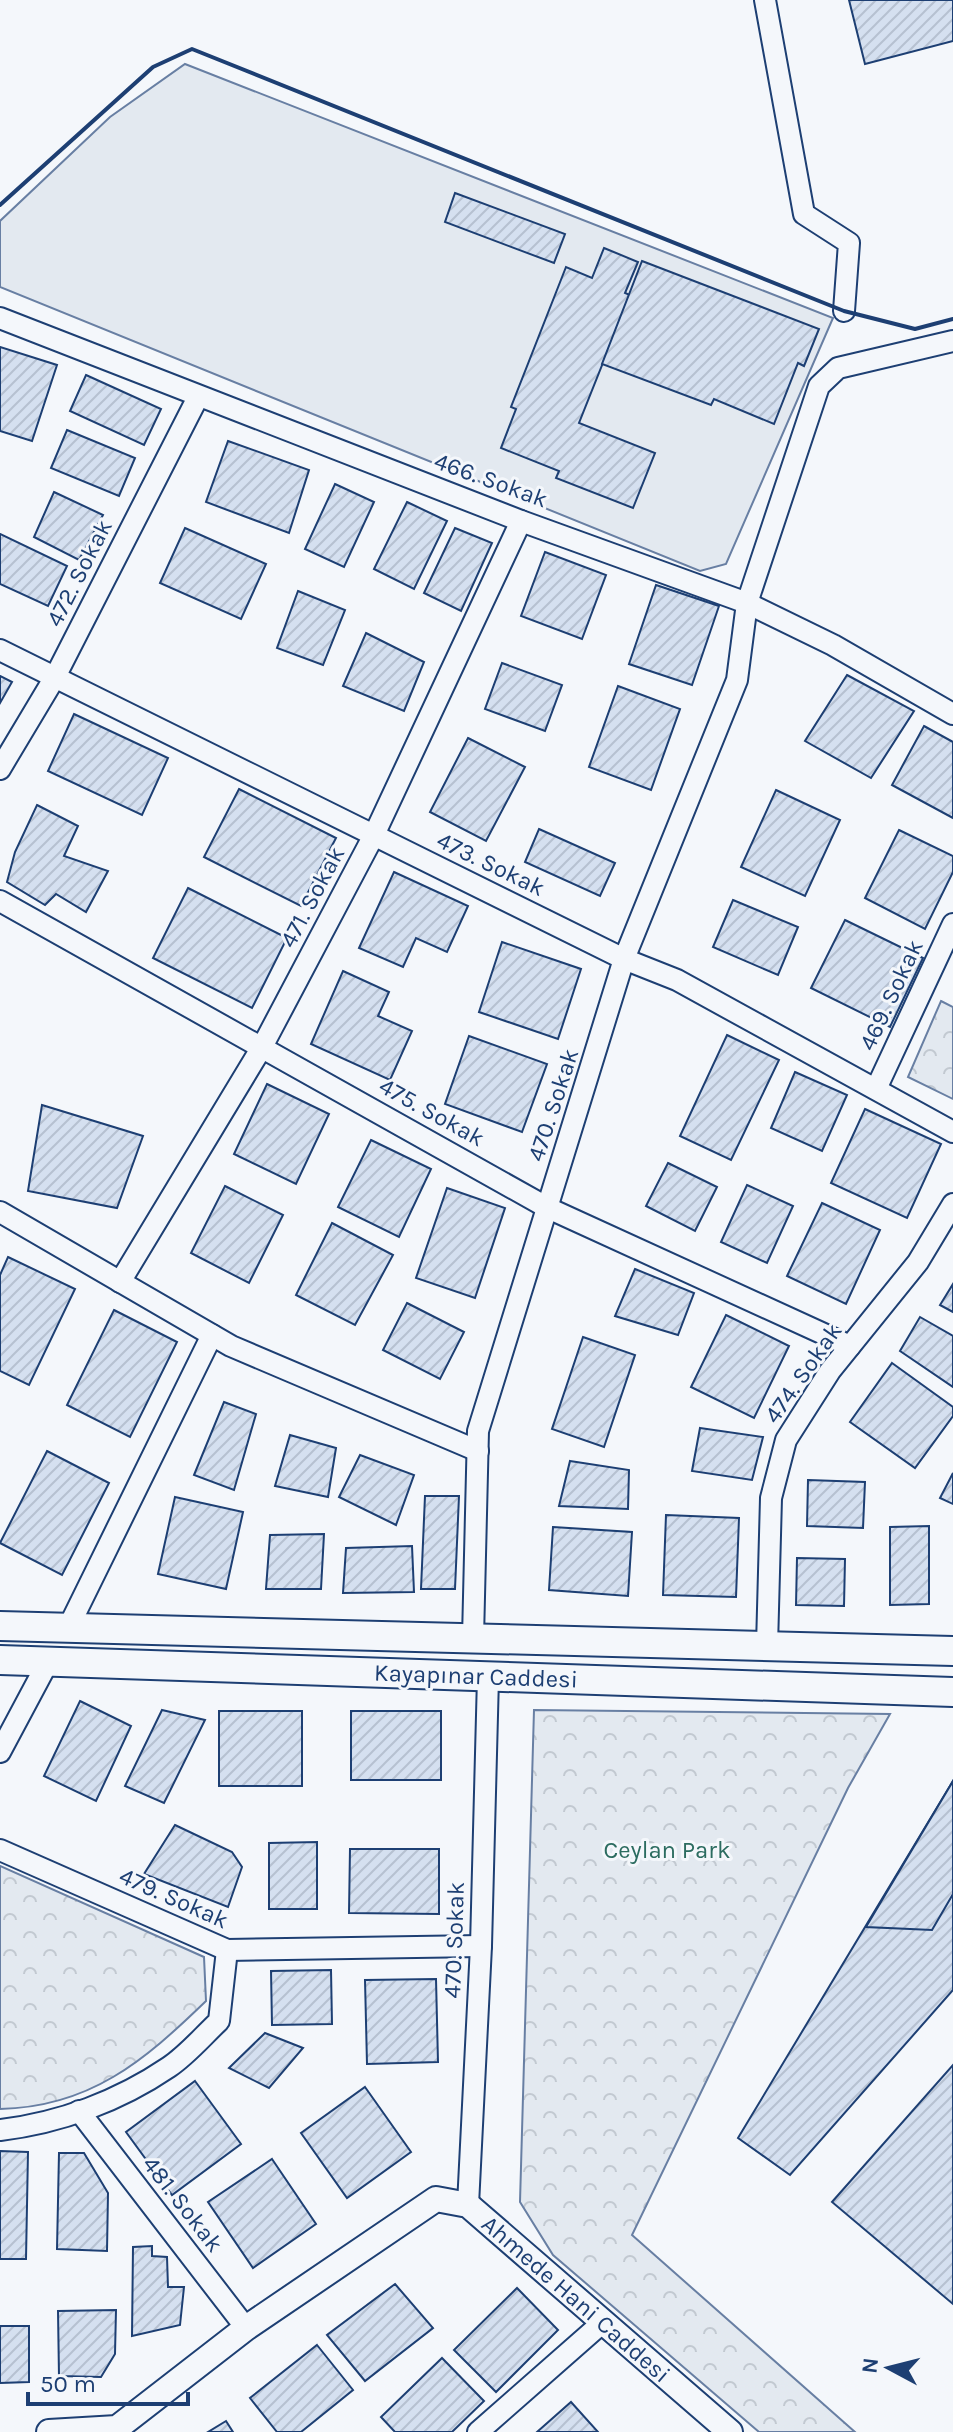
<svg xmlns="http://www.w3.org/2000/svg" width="953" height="2432" viewBox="0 0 953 2432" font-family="Karla,sans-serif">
<defs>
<pattern id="forest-crowns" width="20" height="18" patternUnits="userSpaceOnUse" patternTransform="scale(2)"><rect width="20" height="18" fill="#e3e9f0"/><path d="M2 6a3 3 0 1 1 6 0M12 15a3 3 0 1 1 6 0" fill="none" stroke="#c2c9d1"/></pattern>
<pattern id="building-hatch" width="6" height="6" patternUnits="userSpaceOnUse" patternTransform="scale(2)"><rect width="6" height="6" fill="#d5e0f0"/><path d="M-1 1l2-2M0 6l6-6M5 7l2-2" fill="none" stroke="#b6c1d1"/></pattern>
</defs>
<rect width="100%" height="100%" fill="#f4f7fb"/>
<g fill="url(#forest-crowns)" stroke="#687fa3" stroke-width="2">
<polygon points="941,1001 953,1007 953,1099 908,1077"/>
<polygon points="534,1710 890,1714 848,1788 632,2235 855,2432 759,2432 553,2255 520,2202"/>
<path d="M0 1866 204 1957 206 2001C144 2061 90 2107 0 2109Z"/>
</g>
<polygon fill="#e3e9f0" stroke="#687fa3" stroke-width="2" points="185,64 833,318 726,564 700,571 0,287 0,221 110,117"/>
<g fill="url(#building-hatch)" stroke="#1d3f73" stroke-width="2">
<polygon points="849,0 953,0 953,41 865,64"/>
<polygon points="455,193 565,234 554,263 445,222"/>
<polygon points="604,248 638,262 625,293 630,295 579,423 655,453 633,508 556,478 559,471 501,448 516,409 511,407 566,267 592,278"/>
<polygon points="642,261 819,329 804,366 798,363 774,424 714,399 711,405 602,364"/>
<polygon points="0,347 57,365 32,441 0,431"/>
<polygon points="86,375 161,409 144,445 70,411"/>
<polygon points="67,430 135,458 119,496 51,468"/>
<polygon points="228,441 309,470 289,533 206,502"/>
<polygon points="335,484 374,502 344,567 305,549"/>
<polygon points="54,492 103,515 79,560 34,537"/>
<polygon points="407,502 447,521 414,589 374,569"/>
<polygon points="185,528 266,564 241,619 160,583"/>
<polygon points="455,528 492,543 461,611 424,593"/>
<polygon points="0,534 67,566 48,606 0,584"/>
<polygon points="545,552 606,575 582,639 521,616"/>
<polygon points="656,585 719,606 692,685 629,664"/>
<polygon points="298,591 345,610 323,665 277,648"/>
<polygon points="366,633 424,662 404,711 343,686"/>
<polygon points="502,663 562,685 545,731 485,709"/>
<polygon points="847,675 914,711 871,778 805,741"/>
<polygon points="0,676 12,682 0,703"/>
<polygon points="618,686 680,709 651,790 589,767"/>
<polygon points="74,714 168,758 142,815 48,771"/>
<polygon points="924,726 953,742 953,818 892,785"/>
<polygon points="468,738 525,767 486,841 430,812"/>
<polygon points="239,789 336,838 301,906 204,857"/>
<polygon points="776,790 840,820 805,896 741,867"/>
<polygon points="37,805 78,826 64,856 108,871 86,912 56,894 45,905 7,882 15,852"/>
<polygon points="539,829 615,863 600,896 525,862"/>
<polygon points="899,830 953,856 953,872 925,929 865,898"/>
<polygon points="394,872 468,906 447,952 416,938 403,967 359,948"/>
<polygon points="188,888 287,938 252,1008 153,958"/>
<polygon points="733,900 798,927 778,975 713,947"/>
<polygon points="845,920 923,958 890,1027 811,988"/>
<polygon points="502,942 581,969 558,1039 479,1012"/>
<polygon points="343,971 389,992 378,1016 412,1031 390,1080 311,1044"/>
<polygon points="727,1035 779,1060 731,1160 680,1136"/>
<polygon points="469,1036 547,1064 522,1132 445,1104"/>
<polygon points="795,1072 847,1095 822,1151 771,1128"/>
<polygon points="267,1084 329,1114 296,1184 234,1154"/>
<polygon points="42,1105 143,1136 117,1208 28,1191"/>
<polygon points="865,1109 941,1144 907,1218 831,1183"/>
<polygon points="371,1140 431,1169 399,1237 338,1207"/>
<polygon points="668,1163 717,1187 695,1231 646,1206"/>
<polygon points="747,1185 793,1206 767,1263 721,1242"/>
<polygon points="225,1186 283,1215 249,1283 191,1253"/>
<polygon points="447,1188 505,1208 475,1298 416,1278"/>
<polygon points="822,1203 880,1230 846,1304 787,1276"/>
<polygon points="332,1223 393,1255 355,1325 296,1295"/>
<polygon points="8,1257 75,1289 29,1385 0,1371 0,1275"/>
<polygon points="635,1269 694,1293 678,1335 615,1316"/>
<polygon points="953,1284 953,1312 940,1305"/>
<polygon points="407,1303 464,1332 440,1379 383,1350"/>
<polygon points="114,1310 177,1342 130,1437 67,1405"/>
<polygon points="726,1315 789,1346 754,1418 691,1387"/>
<polygon points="920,1317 953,1336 953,1387 900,1351"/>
<polygon points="583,1337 635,1355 604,1447 552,1429"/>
<polygon points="892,1363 953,1407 953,1416 915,1468 850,1422"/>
<polygon points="224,1402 256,1414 234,1490 194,1475"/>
<polygon points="700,1428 763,1437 752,1480 692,1471"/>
<polygon points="290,1435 336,1448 328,1497 275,1486"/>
<polygon points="47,1451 109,1483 62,1575 0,1543"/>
<polygon points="360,1455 414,1475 396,1525 339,1497"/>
<polygon points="570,1461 629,1470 628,1509 559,1506"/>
<polygon points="953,1473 953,1504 940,1498"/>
<polygon points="808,1480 865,1482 863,1528 807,1526"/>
<polygon points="425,1496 459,1496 455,1589 421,1589"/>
<polygon points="175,1497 243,1512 226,1589 158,1574"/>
<polygon points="666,1515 739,1518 736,1597 663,1595"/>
<polygon points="929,1526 929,1604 890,1605 890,1527"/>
<polygon points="553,1527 632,1532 628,1596 549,1590"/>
<polygon points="324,1534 321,1589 266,1589 270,1535"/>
<polygon points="412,1546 414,1592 343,1593 346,1548"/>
<polygon points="797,1558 845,1559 844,1606 796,1605"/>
<polygon points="80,1701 131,1726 96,1801 44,1776"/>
<polygon points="162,1710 205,1720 164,1803 125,1786"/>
<rect x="219" y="1711" width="83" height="75"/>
<rect x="351" y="1711" width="90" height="69"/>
<polygon points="953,1781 953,1990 790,2175 738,2138"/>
<polygon points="953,1781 953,1894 932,1930 866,1927"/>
<polygon points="175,1825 232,1852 242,1867 228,1907 144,1874"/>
<polygon points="317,1842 317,1909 269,1909 269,1843"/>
<polygon points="350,1849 439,1849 439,1914 349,1913"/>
<polygon points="331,1970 332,2024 272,2025 271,1971"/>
<polygon points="436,1979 438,2062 367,2064 365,1980"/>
<polygon points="265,2033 303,2048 269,2088 229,2068"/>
<polygon points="953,2065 953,2304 832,2202"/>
<polygon points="195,2081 241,2144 172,2195 126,2132"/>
<polygon points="365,2087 411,2152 347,2198 301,2133"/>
<polygon points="0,2151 28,2152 26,2259 0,2259"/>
<polygon points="59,2153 84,2153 108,2193 107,2251 57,2249"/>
<polygon points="272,2159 316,2224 253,2268 208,2202"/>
<polygon points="152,2246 152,2256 167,2257 168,2287 184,2287 180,2325 132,2336 133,2247"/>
<polygon points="395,2284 433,2328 365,2381 327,2335"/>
<polygon points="517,2288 558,2330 496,2392 454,2350"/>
<polygon points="116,2310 115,2354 101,2377 59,2376 58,2311"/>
<polygon points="0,2326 29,2326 29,2382 0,2383"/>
<polygon points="317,2345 353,2390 301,2432 277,2432 250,2398"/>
<polygon points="442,2358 484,2401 452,2432 395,2432 381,2417"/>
<polygon points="571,2402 598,2432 537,2432"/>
<polygon points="226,2421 233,2432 208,2432"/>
</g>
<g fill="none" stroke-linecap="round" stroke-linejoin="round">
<defs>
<g id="minor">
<polyline points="765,0 804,214 849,243 844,311"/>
<polyline points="0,318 521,521 747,603 833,645 953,714"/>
<polyline points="0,650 624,959 677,980 953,1132"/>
<polyline points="0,769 55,677 198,397"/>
<polyline points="0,901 548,1208 850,1346"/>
<polyline points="876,1089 953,924"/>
<polyline points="0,1212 231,1346 478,1451"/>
<polyline points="120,1282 262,1047 374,835 521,521"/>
<polyline points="69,1626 212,1335"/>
<polyline points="473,1638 478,1431 624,959 737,680 747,603 819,386 838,368 953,341"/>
<polyline points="767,1646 771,1498 786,1440 830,1371 918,1262 953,1204"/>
<polyline points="0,1752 48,1662"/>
<polyline points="0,1850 227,1950 481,1946"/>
<polyline points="79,2111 246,2328"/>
<path d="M0 2130C60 2123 119 2101 169 2067 187 2055 203 2036 219 2021L227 1950"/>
<polyline points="468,2205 481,1946 488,1677"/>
<polyline points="478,2432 602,2323"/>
</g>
<polyline id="tertiary" points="49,2432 117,2428 246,2328 436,2199 468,2205 730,2432"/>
<g id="secondary">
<polyline points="0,1626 953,1651"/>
<polyline points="0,1660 953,1692"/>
</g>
</defs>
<use href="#minor" stroke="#1d3f73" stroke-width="24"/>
<use href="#tertiary" stroke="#1d3f73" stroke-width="28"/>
<use href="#secondary" stroke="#1d3f73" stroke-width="32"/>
<use href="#minor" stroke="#f4f7fb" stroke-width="20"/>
<use href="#tertiary" stroke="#f4f7fb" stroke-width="24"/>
<use href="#secondary" stroke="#f4f7fb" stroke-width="28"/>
<polyline stroke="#1d3f73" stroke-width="4" points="0,205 153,67 192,49 844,311 915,329 953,319"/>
</g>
<g text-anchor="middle" stroke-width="6" stroke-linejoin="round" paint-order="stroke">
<g font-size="24" fill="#1d3f73" stroke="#f4f7fb">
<text transform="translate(491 480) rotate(20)" y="8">466. Sokak</text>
<text transform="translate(79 573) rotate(-63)" y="8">472. Sokak</text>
<text transform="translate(491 864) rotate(26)" y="8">473. Sokak</text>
<text transform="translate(312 897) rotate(-62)" y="8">471. Sokak</text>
<text transform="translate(891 995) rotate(-65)" y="8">469. Sokak</text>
<text transform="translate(553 1105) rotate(-72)" y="8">470. Sokak</text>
<text transform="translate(432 1112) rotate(29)" y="8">475. Sokak</text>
<text transform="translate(803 1373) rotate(-55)" y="8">474. Sokak</text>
<text transform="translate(476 1676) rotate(2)" y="8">Kayapınar Caddesi</text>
<text transform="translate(174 1898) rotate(24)" y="8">479. Sokak</text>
<text transform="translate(454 1940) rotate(-88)" y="8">470. Sokak</text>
<text transform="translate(183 2204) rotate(52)" y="8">481. Sokak</text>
<text transform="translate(576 2299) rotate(41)" y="8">Ahmede Hani Caddesi</text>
</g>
<g font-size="24" fill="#2c6c60" stroke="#f4f7fb">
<text x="667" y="1858">Ceylan Park</text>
</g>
</g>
<g transform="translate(889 2368) rotate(277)" stroke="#f4f7fb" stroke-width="6" paint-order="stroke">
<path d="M0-6L14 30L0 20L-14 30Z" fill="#1d3f73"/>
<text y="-12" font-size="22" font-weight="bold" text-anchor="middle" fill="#1d3f73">N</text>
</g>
<path d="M28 2392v12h160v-12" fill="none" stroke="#1d3f73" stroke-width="4"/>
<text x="40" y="2392" font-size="24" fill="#1d3f73" stroke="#f4f7fb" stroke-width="6" paint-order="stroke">50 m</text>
</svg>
